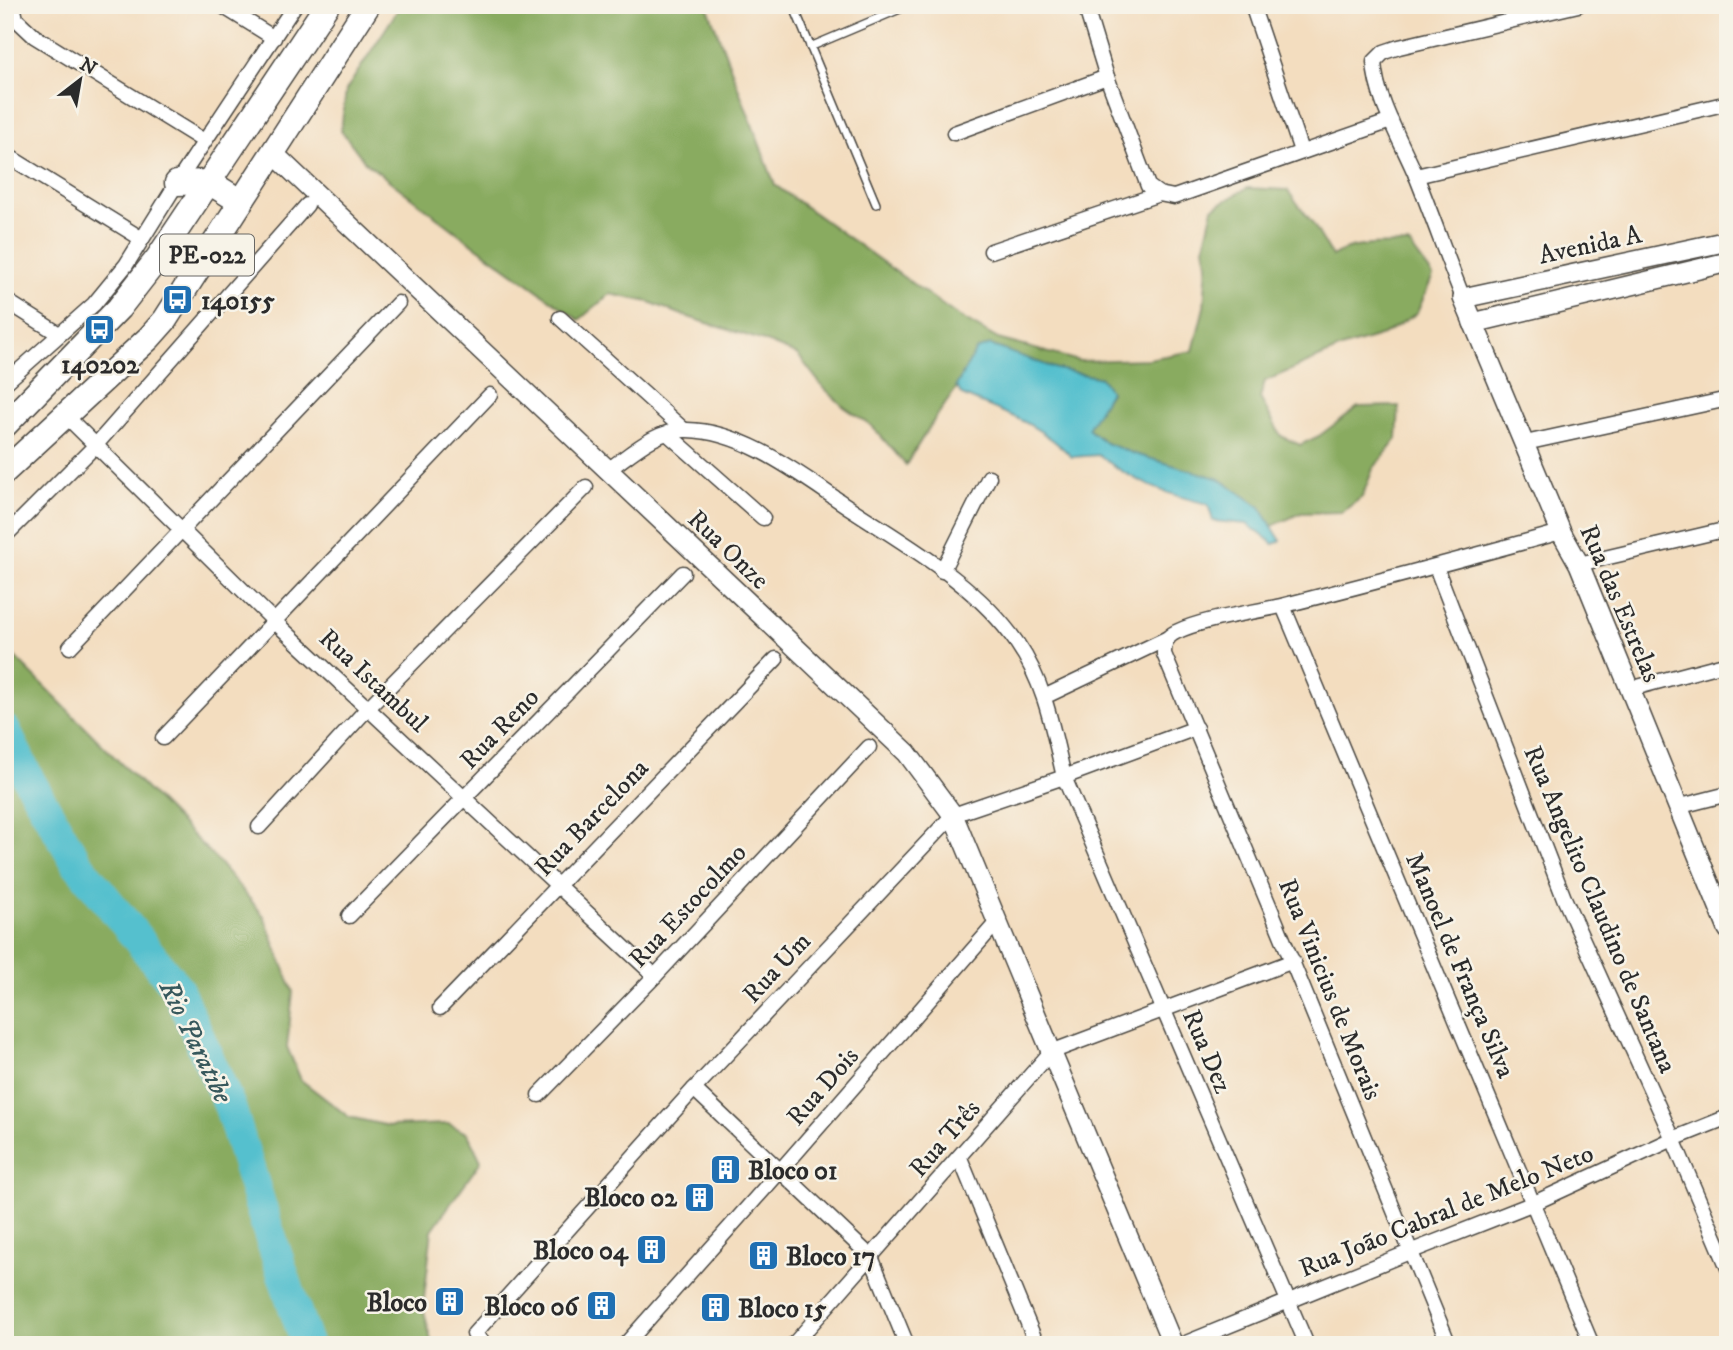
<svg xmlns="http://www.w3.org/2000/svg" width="1733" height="1350" viewBox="0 0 1733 1350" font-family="'IM FELL DW Pica',serif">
<rect width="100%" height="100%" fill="#f7f3e8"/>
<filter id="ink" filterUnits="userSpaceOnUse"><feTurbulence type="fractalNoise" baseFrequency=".0143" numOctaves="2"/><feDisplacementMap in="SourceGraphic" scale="14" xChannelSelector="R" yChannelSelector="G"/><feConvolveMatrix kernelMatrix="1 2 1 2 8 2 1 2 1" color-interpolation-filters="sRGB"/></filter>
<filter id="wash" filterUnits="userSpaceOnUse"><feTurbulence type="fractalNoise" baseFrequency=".00686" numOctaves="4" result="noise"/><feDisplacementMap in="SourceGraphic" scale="28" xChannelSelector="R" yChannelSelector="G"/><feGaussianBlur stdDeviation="1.57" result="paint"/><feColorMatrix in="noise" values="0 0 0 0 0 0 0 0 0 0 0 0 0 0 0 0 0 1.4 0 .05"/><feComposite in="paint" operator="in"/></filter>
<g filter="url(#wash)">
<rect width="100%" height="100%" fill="#f3ddbf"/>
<g fill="#89ab60" stroke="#5a6b46" stroke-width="2">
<path d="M401 5H707L775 185 955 314 998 339 1079 361 1148 359 1193 351 1204 307 1207 263 1204 247 1213 208 1247 188 1287 190 1312 222 1332 256C1353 242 1384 245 1409 244L1433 276 1417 313 1383 335 1344 347 1265 381 1260 398 1281 436 1300 445 1319 436 1358 407 1399 406 1397 439 1373 469 1362 497 1342 512 1301 513 1268 528 1106 443 1087 428 1110 392 1101 378 1057 369 990 345C959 383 931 422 906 465L872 426 844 407 822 386 798 355 761 340 685 316 649 302 610 294 579 320 463 237 365 162 341 130 346 90Z"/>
<polygon points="5,647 216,859 264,916 293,992 287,1047 301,1080 349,1117 389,1126 449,1124 468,1134 481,1161 432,1230 423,1307 432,1345 5,1345"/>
</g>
<path fill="#54c0ce" stroke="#40767c" stroke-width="2" d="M990 345 1057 369 1101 378 1110 391 1088 429 1106 443 1135 454 1220 479 1260 507 1281 541 1274 544 1247 524 1213 521 1208 504C1165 494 1133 482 1099 455L1072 457C1036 421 1007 415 962 395L956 386 976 350Z"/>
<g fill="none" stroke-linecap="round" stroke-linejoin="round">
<polyline stroke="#54c0ce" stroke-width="32" points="5,731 30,782 77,863 177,988 230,1107 267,1227 307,1345"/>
</g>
</g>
<g filter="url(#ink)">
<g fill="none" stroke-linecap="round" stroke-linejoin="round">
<defs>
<g id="lane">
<polyline points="793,5 876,204"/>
<polyline points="810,47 900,9 898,5"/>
</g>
<g id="street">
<polyline points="13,5 16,19 34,36 204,141"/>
<polyline points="221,5 274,38"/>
<polyline points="1085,5 1107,77 1148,186 1159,194 1174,197 1391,121"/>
<polyline points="1252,5 1301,151"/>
<polyline points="954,133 1107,77"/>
<polyline points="5,154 142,239"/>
<polyline points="1416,176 1728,103"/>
<polyline points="991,251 1159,194"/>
<path d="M1463 298C1447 258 1433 218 1417 178 1402 142 1376 100 1374 62L1384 52 1399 47 1578 5"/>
<polyline points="5,300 59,334"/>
<polyline points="560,318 684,430"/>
<polyline points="5,383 94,304 126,265 177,183 295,5"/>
<polyline points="65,415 274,621 655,976"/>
<polyline points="668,434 763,518"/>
<polyline points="1525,443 1728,399"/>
<path d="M608 470C632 453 657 429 687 430 747 431 804 478 853 510 911 548 977 585 1017 643 1045 683 1053 730 1064 777L1307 1345"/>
<polyline points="5,536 95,446 307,205"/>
<polyline points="1579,564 1728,529"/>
<polyline points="1436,567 1564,898 1673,1139 1728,1268"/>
<polyline points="942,571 989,477"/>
<polyline points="1283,606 1592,1345"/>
<polyline points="70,647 398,303"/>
<polyline points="1630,689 1728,663"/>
<polyline points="1046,696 1168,638"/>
<polyline points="163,738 490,395"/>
<polyline points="1677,807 1728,794"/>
<polyline points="259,827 368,708 586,487"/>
<polyline points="349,916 683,573"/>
<polyline points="440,1008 776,659"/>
<polyline points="694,1089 871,1257 907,1345"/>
<polyline points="539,1095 655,976 869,747"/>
<polyline points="960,1158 1037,1345"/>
<polyline points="485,1345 474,1334 694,1089 953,815 1064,777 1196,728"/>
<polyline points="625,1345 780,1171 997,922"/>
<polyline points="793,1345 1051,1052 1293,961"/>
<polyline points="1181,1345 1412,1251 1534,1203 1673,1139 1728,1117"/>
<path d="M1449 1345 1271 910 1164 654C1164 643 1166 637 1176 632 1205 618 1253 613 1285 605 1378 582 1469 557 1561 532"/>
</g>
<g id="secondary">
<polyline points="273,153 907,753 953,815 1173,1345"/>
<polyline points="1728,241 1463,298 1561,532 1579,564 1728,929"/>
<polyline points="1473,323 1728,262"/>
</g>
<g id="highway">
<polyline points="177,183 209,182 241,202"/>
<polyline points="5,425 119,308 158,258 327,5"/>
<polyline points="5,471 149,338 165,320 368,5"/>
</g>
</defs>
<use href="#lane" stroke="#494641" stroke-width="10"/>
<use href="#street" stroke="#494641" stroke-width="17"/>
<use href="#secondary" stroke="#494641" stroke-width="22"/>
<use href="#highway" stroke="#494641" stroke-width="27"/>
<use href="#lane" stroke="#fff" stroke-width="7"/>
<use href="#street" stroke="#fff" stroke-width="14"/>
<use href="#secondary" stroke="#fff" stroke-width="19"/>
<use href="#highway" stroke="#fff" stroke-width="24"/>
</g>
</g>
<defs>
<symbol id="bus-square" viewBox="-11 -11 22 22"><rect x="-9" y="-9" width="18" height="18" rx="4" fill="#1f6fb2" stroke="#f7f3e8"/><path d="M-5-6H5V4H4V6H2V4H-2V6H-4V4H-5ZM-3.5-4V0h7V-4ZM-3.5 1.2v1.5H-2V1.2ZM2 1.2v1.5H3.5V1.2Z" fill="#fff"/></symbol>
<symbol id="building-square" viewBox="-11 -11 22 22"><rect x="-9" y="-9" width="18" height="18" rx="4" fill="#1f6fb2" stroke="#f7f3e8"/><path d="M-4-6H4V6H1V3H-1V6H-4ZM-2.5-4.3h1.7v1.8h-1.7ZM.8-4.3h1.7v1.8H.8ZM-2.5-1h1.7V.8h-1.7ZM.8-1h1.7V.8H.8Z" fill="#fff"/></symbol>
</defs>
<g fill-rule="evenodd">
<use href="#bus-square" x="160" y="282" width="35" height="35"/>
<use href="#bus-square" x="82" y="312" width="35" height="35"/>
<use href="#building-square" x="708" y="1152" width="35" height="35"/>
<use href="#building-square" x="682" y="1180" width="35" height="35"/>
<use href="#building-square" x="634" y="1232" width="35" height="35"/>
<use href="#building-square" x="746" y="1238" width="35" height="35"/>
<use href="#building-square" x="432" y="1284" width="35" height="35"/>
<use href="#building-square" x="584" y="1288" width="35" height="35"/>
<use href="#building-square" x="698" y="1290" width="35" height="35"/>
</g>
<g text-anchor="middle" stroke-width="5" stroke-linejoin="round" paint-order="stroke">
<rect fill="#f7f3e8" stroke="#686764" stroke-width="2" x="160" y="234.5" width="94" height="41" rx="5"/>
<g font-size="24" font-weight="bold" fill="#2b2b2b">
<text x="207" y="263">PE-022</text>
</g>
<g font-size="26" fill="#2b2b2b" stroke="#f7f3e8">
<text transform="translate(1590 244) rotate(-12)" y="9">Avenida A</text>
<text transform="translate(729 549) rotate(44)" y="9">Rua Onze</text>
<text transform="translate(1621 603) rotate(67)" y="9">Rua das Estrelas</text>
<text transform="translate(374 680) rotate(43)" y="9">Rua Istambul</text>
<text transform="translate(499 728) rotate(-46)" y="9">Rua Reno</text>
<text transform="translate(591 817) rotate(-46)" y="9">Rua Barcelona</text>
<text transform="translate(687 905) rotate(-47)" y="9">Rua Estocolmo</text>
<text transform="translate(1601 909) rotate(67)" y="9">Rua Angelito Claudino de Santana</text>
<text transform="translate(1461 965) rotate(67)" y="9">Manoel de França Silva</text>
<text transform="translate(776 967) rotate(-47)" y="9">Rua Um</text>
<text transform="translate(1331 989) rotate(68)" y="9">Rua Vinicius de Morais</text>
<text transform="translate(1208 1051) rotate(67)" y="9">Rua Dez</text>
<text transform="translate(822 1086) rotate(-49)" y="9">Rua Dois</text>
<text transform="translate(944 1138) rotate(-49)" y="9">Rua Três</text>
<text transform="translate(1446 1210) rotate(-22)" y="9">Rua João Cabral de Melo Neto</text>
</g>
<g font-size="26" font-weight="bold" fill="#2b2b2b" stroke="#f7f3e8" text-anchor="start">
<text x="201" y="309">140155</text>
<text x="100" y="373" text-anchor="middle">140202</text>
<text x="748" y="1179">Bloco 01</text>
<text x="677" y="1206" text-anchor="end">Bloco 02</text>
<text x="628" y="1259" text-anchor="end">Bloco 04</text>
<text x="786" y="1265">Bloco 17</text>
<text x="427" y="1311" text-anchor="end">Bloco</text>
<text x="578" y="1315" text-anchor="end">Bloco 06</text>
<text x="738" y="1317">Bloco 15</text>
</g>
<g font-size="28" font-style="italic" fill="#37585c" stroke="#f7f3e8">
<text transform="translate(197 1041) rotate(64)" y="10">Rio Paratibe</text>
</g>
</g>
<rect width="1733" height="1350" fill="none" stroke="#f7f3e8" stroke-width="28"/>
<g transform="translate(80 80) rotate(31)" stroke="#f7f3e8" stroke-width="5" paint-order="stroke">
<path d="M0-5L12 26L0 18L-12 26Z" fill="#2b2b2b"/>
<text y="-10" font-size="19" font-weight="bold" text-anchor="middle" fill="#2b2b2b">N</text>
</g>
</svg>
